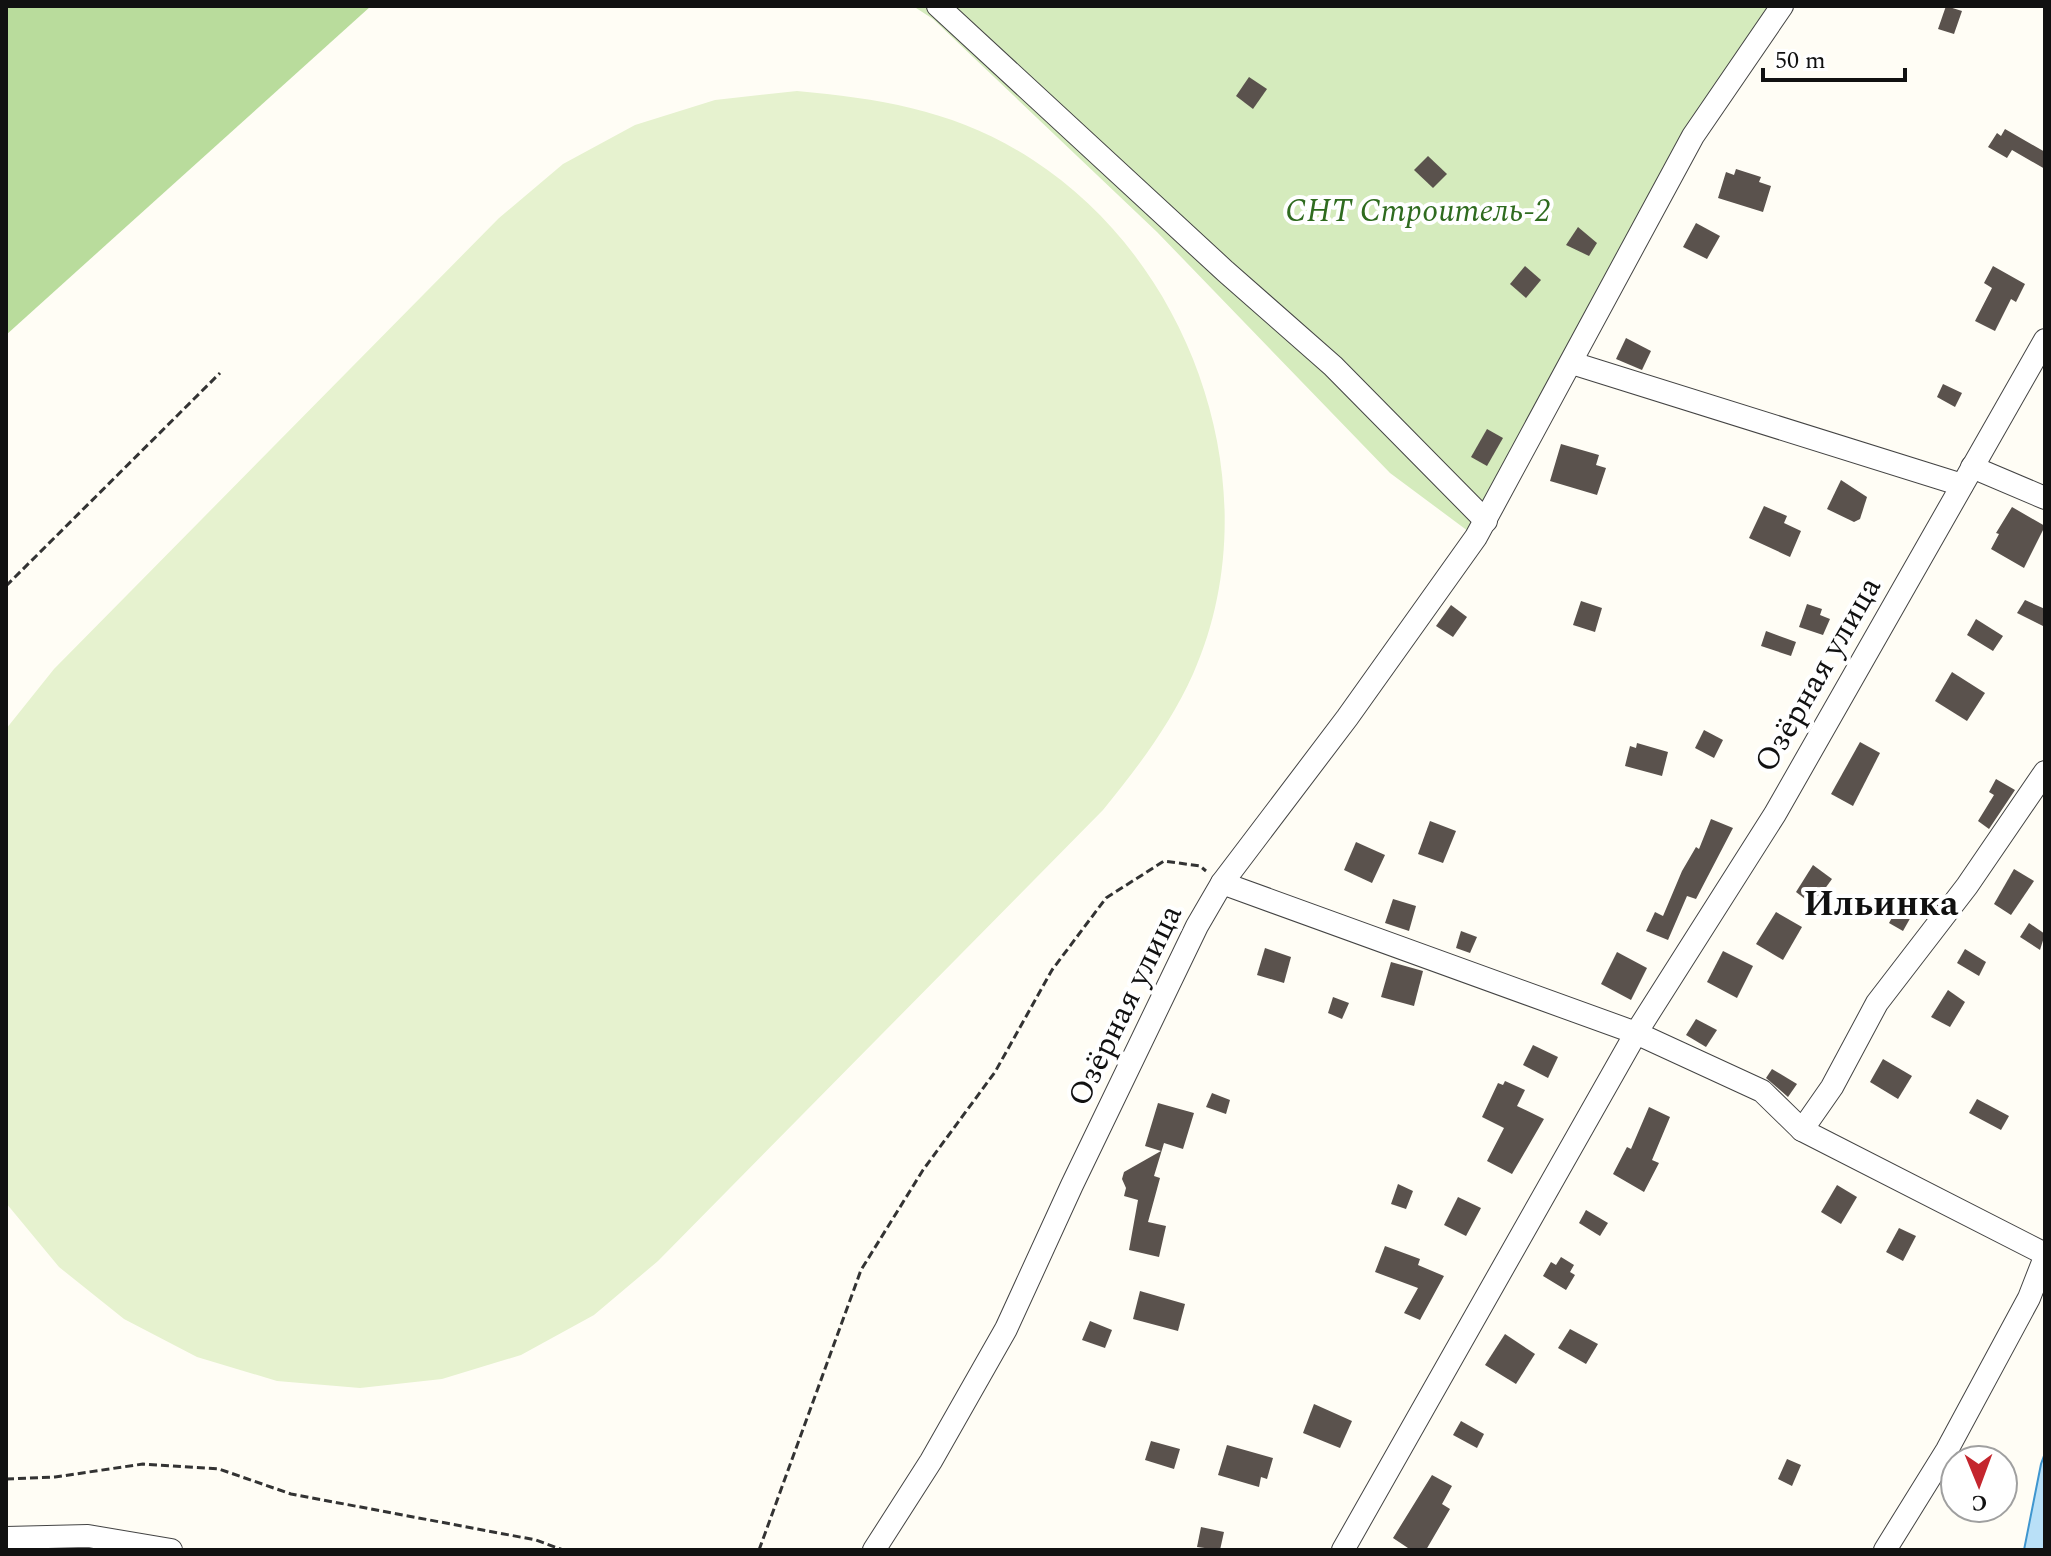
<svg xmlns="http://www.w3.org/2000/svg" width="2051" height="1556" viewBox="0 0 2051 1556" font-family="Spectral,serif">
<rect width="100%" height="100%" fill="#fffdf5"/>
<polygon fill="#d5ebbd" points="913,6 1777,6 1476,537 1390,473 1157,232 933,19"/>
<polygon fill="#b9dc9c" points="6,6 371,6 6,335"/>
<path fill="#e6f2cf" d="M797 91C884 99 958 111 1033 160 1195 265 1273 494 1193 674 1170 725 1138 767 1103 810L658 1261 594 1315 521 1355 442 1379 360 1388 277 1381 197 1357 124 1319 59 1267 6 1203V729L54 669 499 218 563 164 635 125 715 100Z"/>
<polygon fill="#b9e0f7" stroke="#3f96cf" stroke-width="2" points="2045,1453 2045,1550 2024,1550 2041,1464"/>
<g fill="#5a524d">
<polygon points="1946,6 1962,11 1954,34 1938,29"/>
<polygon points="1249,77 1267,89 1253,109 1236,96"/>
<polygon points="2005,129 2045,152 2045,169 2012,150 2007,158 1988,147 1997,133 2001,136"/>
<polygon points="1428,156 1447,174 1433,188 1414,170"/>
<polygon points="1736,169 1761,177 1759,182 1771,186 1763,212 1718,198 1726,172 1734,175"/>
<polygon points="1696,223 1720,236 1707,259 1683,247"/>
<polygon points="1578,227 1597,243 1589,256 1566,245"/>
<polygon points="1525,266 1541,280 1526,298 1510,284"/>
<polygon points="1993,266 2025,284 2016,302 2011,299 1995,331 1975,321 1992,288 1984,283"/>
<polygon points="1626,338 1651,351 1642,370 1616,359"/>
<polygon points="1943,384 1962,393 1955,407 1937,397"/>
<polygon points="1487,429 1503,438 1487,466 1471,457"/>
<polygon points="1561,444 1599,455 1596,465 1606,468 1597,495 1550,481"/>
<polygon points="1841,480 1867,497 1860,519 1854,522 1827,509"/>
<polygon points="1764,506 1787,516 1784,523 1801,531 1790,557 1749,538"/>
<polygon points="2012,507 2045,526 2024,568 1991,549 1999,534 1996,533"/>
<polygon points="2025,600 2045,609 2045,627 2017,613"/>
<polygon points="1581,601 1602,608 1595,632 1573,625"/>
<polygon points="1807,604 1822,609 1820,615 1830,619 1823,635 1799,627"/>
<polygon points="1451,605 1467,617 1453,637 1436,626"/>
<polygon points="1976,619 2003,636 1993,651 1967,635"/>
<polygon points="1766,631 1796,642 1791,656 1761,646"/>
<polygon points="1952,672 1985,693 1967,721 1935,701"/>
<polygon points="1704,730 1723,740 1714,758 1695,748"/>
<polygon points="1860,742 1880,753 1853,806 1831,794"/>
<polygon points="1637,743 1668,752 1662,776 1625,766 1630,746 1636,748"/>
<polygon points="1996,779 2015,790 1989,829 1978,821 1994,795 1989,792"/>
<polygon points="1711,819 1733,828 1696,899 1687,896 1668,940 1646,931 1655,912 1663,916 1682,871 1696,847 1699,849"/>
<polygon points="1430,821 1456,831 1443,863 1418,854"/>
<polygon points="1356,842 1385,855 1372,883 1344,870"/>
<polygon points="1813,865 1832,879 1813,905 1796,892"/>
<polygon points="2014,869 2034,881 2011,915 1994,904"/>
<polygon points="1903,898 1917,906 1903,931 1889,923"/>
<polygon points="1393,899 1416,906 1409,931 1385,923"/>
<polygon points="1776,912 1802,927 1783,960 1756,944"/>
<polygon points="2029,923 2045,934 2040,950 2020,937"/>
<polygon points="1461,931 1477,937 1470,953 1456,948"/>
<polygon points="1265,948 1291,957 1284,983 1257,975"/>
<polygon points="1965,949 1986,962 1979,976 1957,963"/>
<polygon points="1723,951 1753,966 1737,998 1707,982"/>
<polygon points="1617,952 1647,968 1631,1000 1601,984"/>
<polygon points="1391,962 1423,971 1414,1006 1381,997"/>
<polygon points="1948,990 1965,1002 1950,1027 1931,1017"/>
<polygon points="1333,997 1349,1003 1342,1019 1328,1013"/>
<polygon points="1696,1019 1717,1030 1706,1047 1686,1035"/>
<polygon points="1533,1045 1558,1057 1548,1078 1523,1065"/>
<polygon points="1883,1059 1912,1076 1898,1099 1870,1082"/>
<polygon points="1772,1069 1797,1084 1788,1097 1766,1078"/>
<polygon points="1505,1081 1525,1090 1517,1106 1544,1119 1512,1174 1487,1161 1504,1128 1482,1117 1498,1083 1503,1085"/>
<polygon points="1212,1093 1230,1100 1226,1114 1206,1107"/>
<polygon points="1977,1099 2009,1116 2001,1130 1969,1113"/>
<polygon points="1158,1103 1194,1113 1183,1149 1164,1143 1154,1176 1160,1178 1148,1222 1166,1226 1159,1257 1129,1250 1138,1200 1124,1196 1126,1188 1122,1179 1124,1172 1161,1151 1145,1146"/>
<polygon points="1649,1107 1670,1117 1652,1160 1659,1163 1644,1192 1613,1174 1627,1147 1631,1149"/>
<polygon points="1398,1184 1413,1191 1406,1209 1391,1204"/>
<polygon points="1837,1185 1857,1197 1841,1224 1821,1212"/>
<polygon points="1458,1197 1481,1208 1466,1236 1444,1225"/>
<polygon points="1586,1210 1608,1223 1600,1236 1579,1223"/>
<polygon points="1899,1228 1916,1236 1903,1261 1886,1252"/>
<polygon points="1385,1246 1420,1259 1418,1265 1444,1276 1420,1320 1404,1313 1418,1288 1375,1272"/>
<polygon points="1561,1257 1574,1265 1570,1272 1575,1275 1566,1290 1543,1276 1551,1262 1556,1265"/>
<polygon points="1140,1291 1185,1304 1178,1331 1133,1319"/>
<polygon points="1090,1321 1112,1330 1105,1348 1082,1340"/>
<polygon points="1570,1329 1598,1344 1586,1364 1558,1348"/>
<polygon points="1505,1334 1535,1354 1516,1384 1485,1365"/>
<polygon points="1314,1404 1352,1421 1340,1448 1303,1433"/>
<polygon points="1461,1421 1484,1434 1477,1448 1453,1435"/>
<polygon points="1151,1441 1180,1449 1174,1469 1145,1460"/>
<polygon points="1227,1445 1273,1458 1267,1479 1261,1477 1259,1487 1218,1475"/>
<polygon points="1787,1459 1801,1465 1792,1486 1778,1479"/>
<polygon points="1432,1475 1452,1486 1442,1504 1450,1509 1426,1550 1411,1550 1393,1538"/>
<polygon points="1201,1527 1224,1532 1220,1550 1197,1547"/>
</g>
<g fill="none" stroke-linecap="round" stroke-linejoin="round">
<defs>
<g id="minor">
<polyline points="938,6 1225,271 1333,366 1486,521"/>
<polyline points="1572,363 1962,485"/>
<polyline points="1972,467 2045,498"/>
<polyline points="1222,883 1636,1033 1762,1091 1802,1130 1832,1087 1877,1003 1967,886 2045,772"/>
<polyline points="1802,1130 2045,1254"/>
<polyline points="6,1538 88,1536 171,1550"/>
<polyline points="874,1550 931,1461 1006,1329 1072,1185 1197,926 1222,883 1347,718 1476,537 1693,136 1782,6"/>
<polyline points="1343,1550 1636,1033 1775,814 2045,340"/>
<polyline points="1885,1550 1947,1450 2029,1298 2045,1257"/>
</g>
</defs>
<use href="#minor" stroke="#444" stroke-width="24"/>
<g stroke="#333" stroke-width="3" stroke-dasharray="8 4" stroke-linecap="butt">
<polyline points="6,586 220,373"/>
<polyline points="6,1479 55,1477 143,1464 219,1469 291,1494 536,1540 563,1550"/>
<polyline points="759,1550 861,1270 923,1170 995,1072 1052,970 1106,898 1164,861 1200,866 1206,871"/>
</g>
<use href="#minor" stroke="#fff" stroke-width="22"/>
</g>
<g text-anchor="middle" stroke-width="8" stroke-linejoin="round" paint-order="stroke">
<g font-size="32" font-style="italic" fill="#2f6b1f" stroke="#fff">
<text x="1418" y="221">СНТ Строитель-2</text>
</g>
<g font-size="32" fill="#111" stroke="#fff">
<text transform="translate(1817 674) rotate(-60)" y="11">Озёрная улица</text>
<text transform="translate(1124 1005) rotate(-64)" y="11">Озёрная улица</text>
</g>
<g font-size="36" font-weight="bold" fill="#111" stroke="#fff">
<text x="1881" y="915">Ильинка</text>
</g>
</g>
<rect width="2051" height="1556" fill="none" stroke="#111111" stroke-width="16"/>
<g transform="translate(1979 1484) rotate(179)"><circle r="38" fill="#ffffff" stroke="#a0a0a0" stroke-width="2"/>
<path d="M0-6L14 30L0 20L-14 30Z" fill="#c4262e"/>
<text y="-12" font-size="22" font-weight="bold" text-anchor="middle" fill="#111111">С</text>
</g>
<path d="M1763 68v12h142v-12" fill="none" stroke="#111111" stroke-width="4"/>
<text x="1775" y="68" font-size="24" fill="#111111" stroke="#ffffff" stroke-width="6" paint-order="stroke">50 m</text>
</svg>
